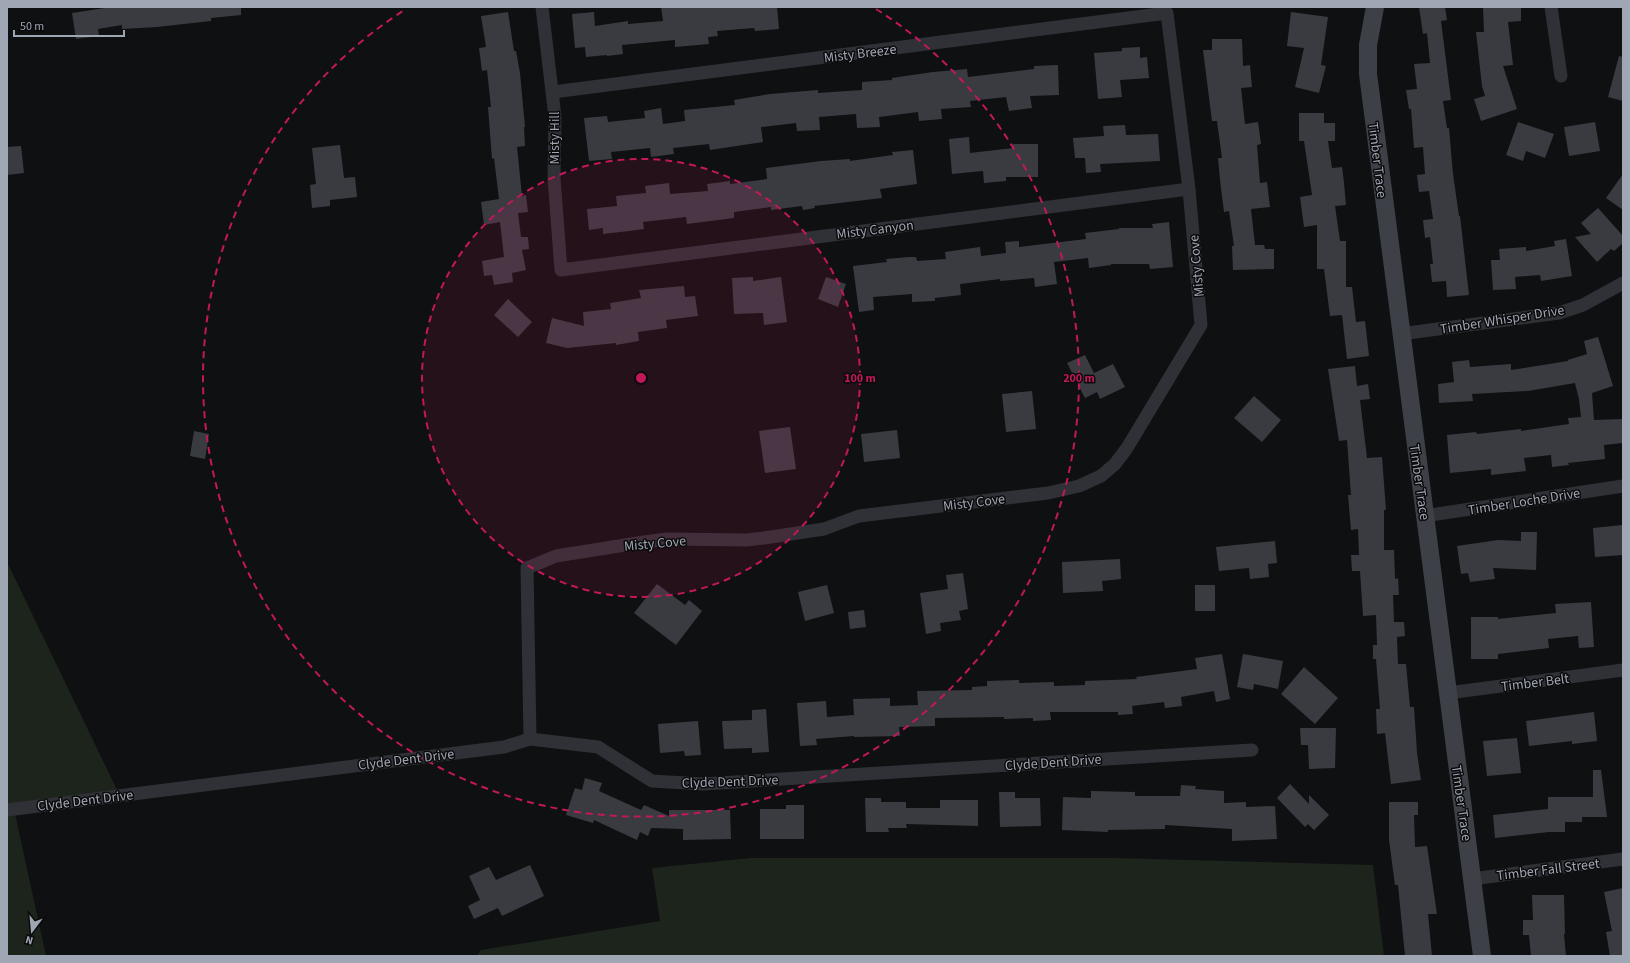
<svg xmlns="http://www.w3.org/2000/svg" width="1630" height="963" viewBox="0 0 1630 963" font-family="'Source Sans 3',sans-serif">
<rect width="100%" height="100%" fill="#0f1011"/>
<g fill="#1c241c">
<polygon points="7,562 120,796 14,809 46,956 7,956"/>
<polygon points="750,858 1115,858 1373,865 1384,956 477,956 481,950 660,921 652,868"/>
</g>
<g fill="#3a3b41">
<polygon points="111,7 241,7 241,15 211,18 211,21 157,27 122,29 122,25 98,29 99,36 76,39 72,13"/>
<polygon points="661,7 777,7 779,29 755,31 754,28 717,31 718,36 708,37 709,44 675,47 675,40 622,45 623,54 607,56 607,55 586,57 585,47 575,48 572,14 594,12 595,26 628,21 628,24 663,21"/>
<polygon points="1419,7 1445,7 1447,20 1441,21 1451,100 1443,101 1447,128 1449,128 1453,174 1459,216 1460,216 1469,295 1447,297 1446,281 1432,282 1430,264 1433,264 1430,237 1425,238 1423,220 1433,219 1429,191 1419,192 1417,175 1425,174 1423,147 1414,148 1411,109 1409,109 1406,90 1417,89 1414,64 1430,63 1427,33 1423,34"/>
<polygon points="1483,7 1521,7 1521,21 1508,22 1513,65 1503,66 1517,109 1481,121 1474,99 1485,96 1482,86 1476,32 1484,32"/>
<polygon points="508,12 514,51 516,51 520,73 525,127 524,127 525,146 517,147 522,196 526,195 528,212 518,213 521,237 528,237 529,249 522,250 526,270 512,273 513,282 494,285 492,275 484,276 482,261 504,257 500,222 484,225 481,202 499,199 494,158 492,159 488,107 491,107 487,70 482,71 479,48 486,47 481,16"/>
<polygon points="1291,12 1328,17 1321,65 1326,66 1319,93 1295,87 1304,48 1287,46"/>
<polygon points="1212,39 1242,39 1243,66 1250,65 1252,87 1241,88 1245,124 1258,122 1261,144 1257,145 1260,183 1267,182 1270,207 1251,209 1255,245 1264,245 1265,249 1274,249 1274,269 1233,270 1232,246 1234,246 1229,211 1224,212 1220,180 1218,158 1222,158 1217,121 1212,121 1204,58 1203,50 1212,50"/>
<polygon points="1140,47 1140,58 1147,57 1149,78 1120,80 1122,97 1098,99 1094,53 1122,51 1122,48"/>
<polygon points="1619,56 1623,57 1623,101 1608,97"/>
<polygon points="1058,65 1059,95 1030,96 1032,108 1009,111 1006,97 970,101 971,107 941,109 942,119 919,121 918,112 879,117 880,127 857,128 856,114 819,117 820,130 797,131 796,123 761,127 763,142 710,150 709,144 673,148 674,154 651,157 650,148 611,152 612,159 589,161 584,118 607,116 608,122 645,118 644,111 661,108 663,124 685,121 684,110 735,105 734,100 770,94 818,90 818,93 862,90 862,82 892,80 892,78 933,72 967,69 968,77 1034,69 1034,66"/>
<polygon points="1299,113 1324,113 1324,123 1335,123 1335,141 1328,141 1332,168 1342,167 1344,183 1346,205 1335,206 1340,241 1346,241 1346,287 1352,287 1356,322 1365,321 1369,356 1347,359 1342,315 1330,316 1324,269 1317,269 1317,225 1304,227 1300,197 1312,195 1304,141 1299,141"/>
<polygon points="1518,122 1554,134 1545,158 1526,151 1523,161 1506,155"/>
<polygon points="1595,122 1600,151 1569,156 1564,127"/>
<polygon points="1125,125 1126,135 1158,134 1160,161 1100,164 1101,172 1086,173 1085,158 1075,158 1073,138 1104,136 1103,126"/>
<polygon points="969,137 970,153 1013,148 1013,144 1038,144 1038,177 1006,177 1006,181 984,183 983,171 952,174 949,139"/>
<polygon points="340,145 344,178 355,177 357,197 330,200 330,206 312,208 310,185 316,184 312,148"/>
<polygon points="21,146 24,173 7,175 7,147"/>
<polygon points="913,150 917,184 880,189 882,198 814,206 815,208 803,210 802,206 771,210 771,207 734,212 734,218 687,224 686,217 643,222 644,229 629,231 603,234 603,228 589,230 587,209 617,206 616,196 646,193 645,186 669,183 670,194 708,191 707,184 730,181 730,184 767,179 766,168 821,161 850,159 850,161 893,155 892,152"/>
<polygon points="1623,174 1623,210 1606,198"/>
<polygon points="1598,208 1623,236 1623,243 1614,251 1611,249 1597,262 1575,237 1591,234 1581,223"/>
<polygon points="1169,222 1173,267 1150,269 1149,264 1111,264 1111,265 1089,268 1088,258 1054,262 1057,284 1035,287 1034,278 1000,281 1000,279 960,284 961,295 935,298 935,301 912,302 912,294 873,297 874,310 859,312 853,266 887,262 886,259 909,257 916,257 917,261 946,259 945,252 980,247 981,256 1006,253 1005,242 1019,241 1019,247 1086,239 1085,233 1119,229 1119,228 1153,228 1152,224"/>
<polygon points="1566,239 1572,276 1541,281 1540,275 1515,277 1516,289 1493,290 1491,260 1500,260 1499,249 1526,247 1526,251 1555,246 1554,241"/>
<polygon points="753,277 753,281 781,277 787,322 764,325 763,313 734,314 732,278"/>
<polygon points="826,277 846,284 838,307 818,299"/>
<polygon points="684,286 685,297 695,296 698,316 666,320 667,328 638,332 639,341 616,345 616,343 567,348 546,343 552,318 584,326 583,312 611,309 610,303 641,298 639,290"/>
<polygon points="508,299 532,322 518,337 494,315"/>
<polygon points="1598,337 1613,386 1592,393 1594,420 1623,419 1623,443 1604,445 1605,459 1568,463 1569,465 1552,467 1551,455 1524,458 1526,471 1491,475 1491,469 1450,473 1447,435 1476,432 1477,434 1521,429 1521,431 1569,424 1568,418 1581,417 1579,399 1575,383 1528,391 1472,394 1473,401 1439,403 1438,384 1454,382 1452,362 1469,360 1470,367 1511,364 1511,370 1568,361 1568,360 1587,354 1584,341"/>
<polygon points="1085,355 1094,373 1113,364 1125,387 1100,399 1097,392 1085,398 1067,363"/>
<polygon points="1355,366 1357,386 1368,384 1370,399 1360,400 1367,458 1382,457 1386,510 1384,510 1384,550 1394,550 1395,579 1398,578 1399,595 1393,595 1394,622 1404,622 1405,636 1397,637 1398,664 1406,664 1410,707 1414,707 1417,753 1421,780 1391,784 1385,733 1377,734 1376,709 1380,709 1376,659 1373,659 1373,645 1377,645 1376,615 1363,616 1360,571 1352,571 1351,555 1359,555 1358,529 1351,530 1348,495 1351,495 1347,440 1339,441 1328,369"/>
<polygon points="1032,391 1036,429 1006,432 1002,394"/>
<polygon points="1254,396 1281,420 1262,442 1234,418"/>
<polygon points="790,427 796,469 765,473 759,431"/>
<polygon points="897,430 900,458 864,462 861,434"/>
<polygon points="194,431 209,434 205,459 190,456"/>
<polygon points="1622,525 1623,555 1595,557 1593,528"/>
<polygon points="1521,532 1537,532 1536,570 1493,568 1495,579 1470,582 1468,573 1461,574 1457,546 1498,540 1521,541"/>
<polygon points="1275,541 1277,563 1268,564 1269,577 1250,579 1249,568 1219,571 1216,547"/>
<polygon points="1120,559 1121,579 1102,581 1103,591 1063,593 1062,562"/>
<polygon points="963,573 968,609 959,611 961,620 940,623 941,631 926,634 920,593 948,589 946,575"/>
<polygon points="657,584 685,605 689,600 702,611 676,645 634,613"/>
<polygon points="827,585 834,613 805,621 798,592"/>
<rect x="1195" y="585" width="20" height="26"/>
<polygon points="1591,602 1594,647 1579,648 1578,636 1548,639 1549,648 1498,654 1498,659 1471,659 1471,617 1498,617 1498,619 1556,613 1555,604"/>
<polygon points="864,610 866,627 850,629 848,612"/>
<polygon points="1222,654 1230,699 1216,702 1214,691 1181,697 1182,706 1165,708 1164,702 1132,706 1133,714 1118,715 1118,712 1050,712 1051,720 1033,721 1033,718 1004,719 1004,717 935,718 935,726 899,727 900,736 854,737 854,736 816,739 817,745 800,746 797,703 826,701 827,717 854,715 853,699 890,698 890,706 918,705 917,691 972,690 972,687 987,686 987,681 1019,680 1019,683 1054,682 1054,686 1085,685 1085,681 1137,679 1136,677 1197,669 1195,658"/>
<polygon points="1243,654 1283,661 1278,689 1254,684 1253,690 1237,687"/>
<polygon points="1304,667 1338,698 1315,724 1281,694"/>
<polygon points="766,709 769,752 752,753 752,748 724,749 722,721 752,720 752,710"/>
<polygon points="1594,712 1597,741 1572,744 1572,741 1529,746 1526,721"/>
<polygon points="698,721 701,755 685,756 684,751 660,753 658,724"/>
<polygon points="1300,728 1336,728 1335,768 1309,769 1308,745 1301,745"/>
<polygon points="1517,738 1521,773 1487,776 1483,741"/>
<polygon points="1593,770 1601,770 1607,817 1582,817 1582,822 1565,822 1565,832 1549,832 1495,838 1493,815 1548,809 1548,797 1593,797"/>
<polygon points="585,778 602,783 599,791 641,810 644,805 669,816 669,810 730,810 731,839 683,840 683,829 651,828 648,836 640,832 637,840 594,820 593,823 566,815 575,788 582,790"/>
<polygon points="1290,784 1309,804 1309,795 1329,815 1314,830 1308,824 1305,827 1277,798"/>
<polygon points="1181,785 1196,786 1195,789 1224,791 1224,803 1246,802 1246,807 1275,806 1277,839 1232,841 1232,829 1165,825 1165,829 1108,830 1108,832 1062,830 1063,797 1091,798 1091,791 1135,792 1135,796 1180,796"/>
<polygon points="999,792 1015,792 1015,798 1040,798 1041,826 1000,827"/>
<polygon points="865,798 881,798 881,802 906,802 906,808 940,808 940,800 978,800 978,826 906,824 907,828 888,828 889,832 866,832"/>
<polygon points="1389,802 1418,802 1418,815 1414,815 1415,847 1427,846 1437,914 1428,914 1432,956 1405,956 1398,885 1395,885 1389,840"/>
<polygon points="786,805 804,805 804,839 760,839 760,809 786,809"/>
<polygon points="530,865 544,896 502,916 498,908 474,919 468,906 480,900 469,876 489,867 496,880"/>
<polygon points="1623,888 1623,956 1610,956 1606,932 1612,931 1604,892"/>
<polygon points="1532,895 1564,895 1565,934 1564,934 1566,956 1531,956 1529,935 1523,935 1523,920 1533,920"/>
</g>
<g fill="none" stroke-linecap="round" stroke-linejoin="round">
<g stroke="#303136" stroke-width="13">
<polyline points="542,7 555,117 554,178 561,270 1189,189"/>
<polyline points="1551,7 1561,76"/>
<polyline points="1400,334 1559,313 1583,305 1623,283"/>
<polyline points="1424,516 1623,486"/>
<polyline points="1448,693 1623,670"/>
<polyline points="530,739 527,568 556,556 644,542 667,539 747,540 764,538 824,529 859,516 1048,493 1079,486 1101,476 1115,464 1127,448 1201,325 1189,189 1167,13 553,92"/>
<polyline points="7,810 504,747 530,739 598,747 652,781 703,784 1252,750"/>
<polyline points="1472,879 1623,859"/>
</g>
<path stroke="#3e4047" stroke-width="18" d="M1375 7 1368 45V74C1404 368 1443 662 1482 956"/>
</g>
<circle cx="641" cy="378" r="219" fill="#c2185b" fill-opacity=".12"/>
<g fill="none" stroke="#c2185b" stroke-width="2" stroke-dasharray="7 5">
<circle cx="641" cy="378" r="219"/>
<path d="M876 9A438 438 0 1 1 406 9"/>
</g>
<g text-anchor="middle" stroke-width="3" stroke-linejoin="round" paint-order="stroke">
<g font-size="14" fill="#9fa6b4" stroke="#0b0b0c">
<text transform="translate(860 53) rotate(-7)" y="5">Misty Breeze</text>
<text transform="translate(554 138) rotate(-90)" y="5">Misty Hill</text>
<text transform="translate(1378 160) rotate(83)" y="5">Timber Trace</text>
<text transform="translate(875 229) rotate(-7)" y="5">Misty Canyon</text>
<text transform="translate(1196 266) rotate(-95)" y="5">Misty Cove</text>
<text transform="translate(1502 319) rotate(-9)" y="5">Timber Whisper Drive</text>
<text transform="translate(1420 482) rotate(82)" y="5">Timber Trace</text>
<text transform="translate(1524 501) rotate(-9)" y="5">Timber Loche Drive</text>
<text transform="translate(974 502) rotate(-7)" y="5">Misty Cove</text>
<text transform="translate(655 543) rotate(-5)" y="5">Misty Cove</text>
<text transform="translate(1535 682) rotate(-7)" y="5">Timber Belt</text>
<text transform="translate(406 759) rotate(-7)" y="5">Clyde Dent Drive</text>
<text transform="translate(1053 762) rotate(-4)" y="5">Clyde Dent Drive</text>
<text transform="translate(730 781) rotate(-2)" y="5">Clyde Dent Drive</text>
<text transform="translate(85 800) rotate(-7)" y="5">Clyde Dent Drive</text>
<text transform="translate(1462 803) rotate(82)" y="5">Timber Trace</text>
<text transform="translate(1548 869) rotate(-7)" y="5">Timber Fall Street</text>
</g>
</g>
<circle cx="641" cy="378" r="6" fill="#c2185b" stroke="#0b0b0c" stroke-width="2"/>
<g font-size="12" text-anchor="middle" font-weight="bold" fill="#c2185b" stroke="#0b0b0c" stroke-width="3" stroke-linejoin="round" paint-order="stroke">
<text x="860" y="382">100 m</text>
<text x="1079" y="382">200 m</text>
</g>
<rect width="1630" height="963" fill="none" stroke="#9fa6b4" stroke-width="16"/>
<g transform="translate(32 931) rotate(196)" stroke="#0b0b0c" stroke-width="3" paint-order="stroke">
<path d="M0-3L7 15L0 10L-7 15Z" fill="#9fa6b4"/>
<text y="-6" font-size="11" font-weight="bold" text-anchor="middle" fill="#9fa6b4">N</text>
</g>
<path d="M14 30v6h110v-6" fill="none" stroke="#9fa6b4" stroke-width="2"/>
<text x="20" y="30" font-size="12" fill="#9fa6b4" stroke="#0b0b0c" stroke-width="3" paint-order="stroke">50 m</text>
</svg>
